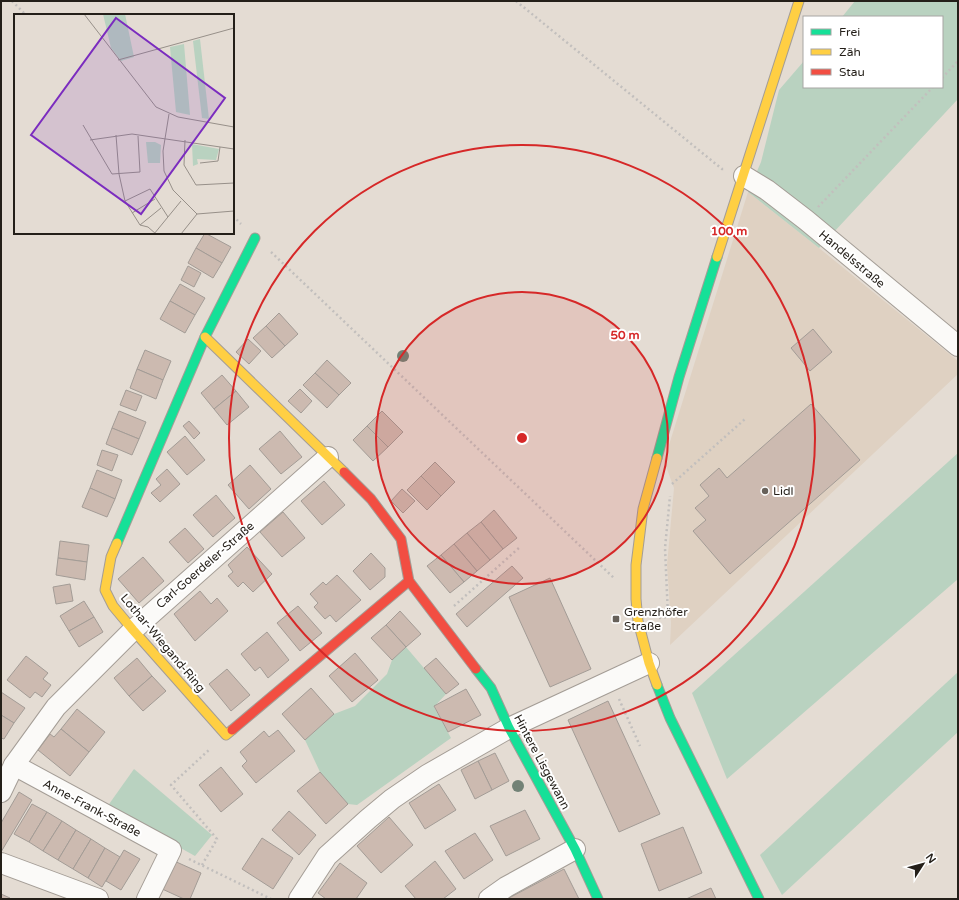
<svg xmlns="http://www.w3.org/2000/svg" width="959" height="900" viewBox="0 0 959 900" font-family="'Varela Round',sans-serif">
<rect width="100%" height="100%" fill="#e4dcd3"/>
<polygon fill="#dfd1c2" points="748,192 819,248 958,361 958,374 670,645 671,623 667,565 674,488 664,461"/>
<g fill="#b9d2c0">
<polygon points="855,1 958,1 958,99 819,248 748,192 761,162 779,90 804,61 804,87 942,87 942,17 842,17"/>
<polygon points="958,453 958,579 727,779 692,693"/>
<polygon points="406,647 446,694 434,707 451,738 357,805 348,804 320,772 305,740 334,714 355,706 387,674 392,660"/>
<polygon points="958,672 958,732 782,895 760,855"/>
<polygon points="134,769 212,835 195,856 107,807"/>
</g>
<g fill="#ccbab0" stroke="#a39c96">
<polygon points="205,233 231,247 222,263 196,248"/>
<polygon points="196,248 222,263 213,278 188,263"/>
<polygon points="188,266 201,273 194,287 181,280"/>
<polygon points="180,284 205,298 195,315 170,301"/>
<polygon points="170,301 195,315 185,333 160,319"/>
<polygon points="279,313 298,334 285,346 266,326"/>
<polygon points="266,326 285,346 272,358 253,338"/>
<polygon points="813,329 832,352 810,371 791,348"/>
<polygon points="248,339 261,351 249,364 236,352"/>
<polygon points="145,350 171,361 163,380 137,369"/>
<polygon points="327,360 351,383 339,395 315,373"/>
<polygon points="137,369 163,380 156,399 130,388"/>
<polygon points="315,373 339,395 327,408 303,385"/>
<polygon points="222,375 236,391 214,409 201,393"/>
<polygon points="300,389 312,401 301,413 288,401"/>
<polygon points="126,390 142,396 136,411 120,405"/>
<polygon points="236,391 249,407 227,425 214,409"/>
<polygon points="811,404 860,460 730,574 693,531 706,520 695,508 709,496 700,485 719,468 727,478"/>
<polygon points="119,411 146,422 139,439 112,428"/>
<polygon points="382,411 403,432 388,447 367,426"/>
<polygon points="189,421 200,433 194,439 183,426"/>
<polygon points="367,426 388,447 373,461 353,440"/>
<polygon points="112,428 139,439 132,455 106,444"/>
<polygon points="280,431 302,457 281,474 259,449"/>
<polygon points="185,436 205,460 187,475 167,452"/>
<polygon points="102,450 118,455 112,471 97,465"/>
<polygon points="435,462 455,482 441,496 421,476"/>
<polygon points="250,465 271,489 249,509 228,485"/>
<polygon points="167,469 180,484 160,502 151,493 161,485 156,479"/>
<polygon points="97,470 122,480 115,499 90,488"/>
<polygon points="421,476 441,496 427,510 407,490"/>
<polygon points="324,481 345,505 322,525 301,501"/>
<polygon points="90,488 115,499 107,517 82,507"/>
<polygon points="402,489 415,501 403,513 391,501"/>
<polygon points="216,495 235,518 213,537 193,515"/>
<polygon points="494,510 517,538 503,549 481,522"/>
<polygon points="283,512 305,538 282,557 260,532"/>
<polygon points="481,522 503,549 490,560 467,533"/>
<polygon points="185,528 204,549 188,563 169,542"/>
<polygon points="467,533 490,560 477,571 454,544"/>
<polygon points="60,541 89,545 87,562 58,558"/>
<polygon points="454,544 477,571 464,582 441,555"/>
<polygon points="247,547 272,574 253,592 243,582 238,587 228,576 233,572 228,565"/>
<polygon points="371,553 385,568 385,577 370,590 353,571"/>
<polygon points="441,555 464,582 450,593 427,566"/>
<polygon points="143,557 164,581 139,603 118,579"/>
<polygon points="58,558 87,562 85,580 56,575"/>
<polygon points="512,566 523,578 467,627 456,614"/>
<polygon points="337,575 361,600 336,622 330,615 325,619 314,607 318,603 310,594 323,582 326,585"/>
<polygon points="550,578 591,669 550,687 509,597"/>
<polygon points="70,584 73,601 56,604 53,587"/>
<polygon points="200,591 211,604 217,598 228,611 195,641 174,614"/>
<polygon points="84,601 94,617 69,631 60,616"/>
<polygon points="298,606 322,633 300,651 277,623"/>
<polygon points="400,611 421,634 406,647 386,625"/>
<polygon points="94,617 103,632 79,647 69,631"/>
<polygon points="386,625 406,647 392,660 371,638"/>
<polygon points="267,632 289,660 268,678 260,667 255,671 241,654"/>
<polygon points="355,653 378,680 352,702 329,676"/>
<polygon points="26,656 48,673 43,679 51,685 42,697 35,692 30,698 7,680"/>
<polygon points="137,658 152,676 129,696 114,678"/>
<polygon points="436,658 459,684 446,694 424,668"/>
<polygon points="227,669 250,695 231,711 209,684"/>
<polygon points="152,676 166,691 143,711 129,696"/>
<polygon points="311,688 334,714 305,740 282,714"/>
<polygon points="466,689 481,715 448,732 434,706"/>
<polygon points="1,692 25,708 14,723 1,715"/>
<polygon points="608,701 660,814 619,832 568,720"/>
<polygon points="77,709 105,732 89,752 61,729"/>
<polygon points="1,715 14,723 4,739 1,738"/>
<polygon points="61,729 89,752 70,776 38,750 50,734 54,737"/>
<polygon points="278,730 295,751 256,783 242,766 247,761 240,752 264,731 269,737"/>
<polygon points="495,753 509,781 492,790 478,761"/>
<polygon points="478,761 492,790 475,799 461,770"/>
<polygon points="221,767 243,794 221,812 199,785"/>
<polygon points="320,772 348,804 326,824 297,791"/>
<polygon points="439,784 456,810 425,829 409,803"/>
<polygon points="19,792 32,800 1,852 1,823"/>
<polygon points="32,804 47,812 29,842 14,834"/>
<polygon points="525,810 540,839 506,856 490,826"/>
<polygon points="289,811 316,835 299,855 272,830"/>
<polygon points="47,812 62,821 43,851 29,842"/>
<polygon points="389,817 413,845 381,873 357,846"/>
<polygon points="62,821 76,830 58,860 43,851"/>
<polygon points="683,827 702,873 659,891 641,844"/>
<polygon points="76,830 91,839 73,869 58,860"/>
<polygon points="475,833 493,860 464,879 445,851"/>
<polygon points="262,838 293,858 273,889 242,869"/>
<polygon points="91,839 105,848 88,878 73,869"/>
<polygon points="105,848 120,857 102,887 88,878"/>
<polygon points="124,850 140,859 121,890 106,881"/>
<polygon points="172,860 201,873 190,899 184,899 160,888"/>
<polygon points="435,861 456,889 443,899 416,899 405,886"/>
<polygon points="340,863 367,883 356,899 326,899 318,893"/>
<polygon points="564,869 579,899 507,899"/>
<polygon points="711,888 716,899 686,899"/>
<polygon points="1,894 10,898 10,899 1,899"/>
</g>
<g fill="none" stroke-linecap="round" stroke-linejoin="round">
<defs>
<g id="street">
<polyline points="744,176 767,190 806,220 958,346"/>
<polyline points="14,765 171,850 147,899"/>
<polyline points="1,792 14,765 56,707 133,630 328,457"/>
<polyline points="1,863 98,899"/>
<polyline points="299,899 327,856 368,819 392,799 427,775 509,728 649,663"/>
<polyline points="489,899 506,887 575,849"/>
</g>
<g id="fast">
<polyline points="657,458 679,377 717,257"/>
<polyline points="117,543 205,337 255,238"/>
<polyline points="476,669 491,688 509,728 575,849 598,899"/>
<polyline points="657,685 670,718 759,899"/>
</g>
<g id="slow">
<polyline points="717,257 799,1"/>
<polyline points="205,337 344,472"/>
<polyline points="657,458 643,509 636,565 636,599 638,621 649,663 657,685"/>
<polyline points="117,543 111,557 105,590 113,606 133,630 226,735 232,730"/>
</g>
<g id="jam">
<polyline points="344,472 371,499 401,539 409,581 476,669"/>
<polyline points="232,730 409,581"/>
</g>
</defs>
<use href="#street" stroke="#a49d96" stroke-width="22"/>
<use href="#fast" stroke="#a49d96" stroke-width="11"/>
<use href="#slow" stroke="#a49d96" stroke-width="11"/>
<use href="#jam" stroke="#a49d96" stroke-width="11"/>
<g stroke="#c2bfbd" stroke-width="2.5" stroke-dasharray="2 3" stroke-linecap="butt">
<polyline points="12,1 26,15"/>
<polyline points="516,1 722,169 724,169"/>
<polyline points="942,78 958,61"/>
<polyline points="818,207 933,87"/>
<polyline points="233,216 241,224"/>
<polyline points="271,252 615,579"/>
<polyline points="672,484 745,419"/>
<polyline points="454,606 520,547"/>
<polyline points="659,618 668,617 665,548 670,496"/>
<polyline points="619,699 640,746"/>
<polyline points="189,859 271,899"/>
<polyline points="202,865 217,839 171,785 210,749"/>
</g>
<use href="#street" stroke="#fbfaf8" stroke-width="20"/>
<use href="#fast" stroke="#16e098" stroke-width="9"/>
<use href="#slow" stroke="#ffcf43" stroke-width="9"/>
<use href="#jam" stroke="#f24e42" stroke-width="9"/>
</g>
<g fill="#728276">
<circle cx="403" cy="356" r="6"/>
<circle cx="518" cy="786" r="6"/>
</g>
<circle cx="522" cy="438" r="146" fill="#d62828" fill-opacity=".12"/>
<g fill="none" stroke="#d62828" stroke-width="2">
<circle cx="522" cy="438" r="146"/>
<circle cx="522" cy="438" r="293"/>
</g>
<g fill="#67615a" stroke="#fff" stroke-width="1.5">
<circle cx="765" cy="491" r="4"/>
<rect x="612" y="615" width="8" height="8" rx="2"/>
</g>
<g text-anchor="middle" stroke-width="4" stroke-linejoin="round" paint-order="stroke">
<g font-size="12" fill="#241f19" stroke="#fff">
<text transform="translate(852 259) rotate(40)" y="4">Handelsstraße</text>
<text transform="translate(205 565) rotate(-41)" y="4">Carl-Goerdeler-Straße</text>
<text transform="translate(163 643) rotate(50)" y="4">Lothar-Wiegand-Ring</text>
<text transform="translate(542 762) rotate(62)" y="4">Hintere Lisgewann</text>
<text transform="translate(92 808) rotate(28)" y="4">Anne-Frank-Straße</text>
</g>
<g font-size="12" fill="#241f19" stroke="#fff" text-anchor="start">
<text x="773" y="495">Lidl</text>
<text x="624" y="616">Grenzhöfer<tspan x="624" dy="14">Straße</tspan></text>
</g>
</g>
<g transform="translate(14 14)">
<rect width="220" height="220" fill="#e4dcd3"/>
<path d="M89 0H111L120 43 107 47 97 34ZM186 25 195 105 188 104 179 27ZM170 30 176 101 162 98 156 33ZM132 128H141L147 131 146 149H134ZM178 130 205 135 202 146 183 145 184 150 179 152Z" fill="#b9d2c0"/>
<path fill="none" stroke="#979089" stroke-width="1" d="M70 0 142 93 164 103 220 113M104 46 220 14M155 100 149 137 150 157 159 176 183 200M69 111 98 160 126 158 124 122M102 121 105 160 111 187 126 211 134 213 142 220M76 126 118 120 220 135M171 126 170 151 182 171 220 169M186 149 204 147 206 133M111 187 136 175 154 203M118 199 141 185M126 211 147 194M140 220 167 187M167 220 183 200 220 197"/>
<path fill="#7b2cbf" fill-opacity="0.15" stroke="#7b2cbf" stroke-width="2" d="M102 4 211 84 127 200 17 121Z"/>
<rect width="220" height="220" fill="none" stroke="#241f19" stroke-width="2"/>
</g>
<circle cx="522" cy="438" r="6" fill="#d62828" stroke="#fff" stroke-width="2"/>
<g font-size="12" text-anchor="middle" font-weight="bold" fill="#d62828" stroke="#fff" stroke-width="4" stroke-linejoin="round" paint-order="stroke">
<text x="729" y="235">100 m</text>
<text x="625" y="339">50 m</text>
</g>
<rect width="959" height="900" fill="none" stroke="#241f19" stroke-width="4"/>
<rect x="803" y="16" width="140" height="72" fill="#ffffff" stroke="#a7a5a3"/>
<rect x="811" y="29" width="20" height="6" fill="#16e098" stroke="#a7a5a3"/>
<text x="839" y="36" font-size="12" fill="#241f19">Frei</text>
<rect x="811" y="49" width="20" height="6" fill="#ffcf43" stroke="#a7a5a3"/>
<text x="839" y="56" font-size="12" fill="#241f19">Zäh</text>
<rect x="811" y="69" width="20" height="6" fill="#f24e42" stroke="#a7a5a3"/>
<text x="839" y="76" font-size="12" fill="#241f19">Stau</text>
<g transform="translate(923 864) rotate(54)" stroke="#ffffff" stroke-width="3" paint-order="stroke">
<path d="M0-3L7 15L0 10L-7 15Z" fill="#241f19"/>
<text y="-6" font-size="11" font-weight="bold" text-anchor="middle" fill="#241f19">N</text>
</g>
</svg>
